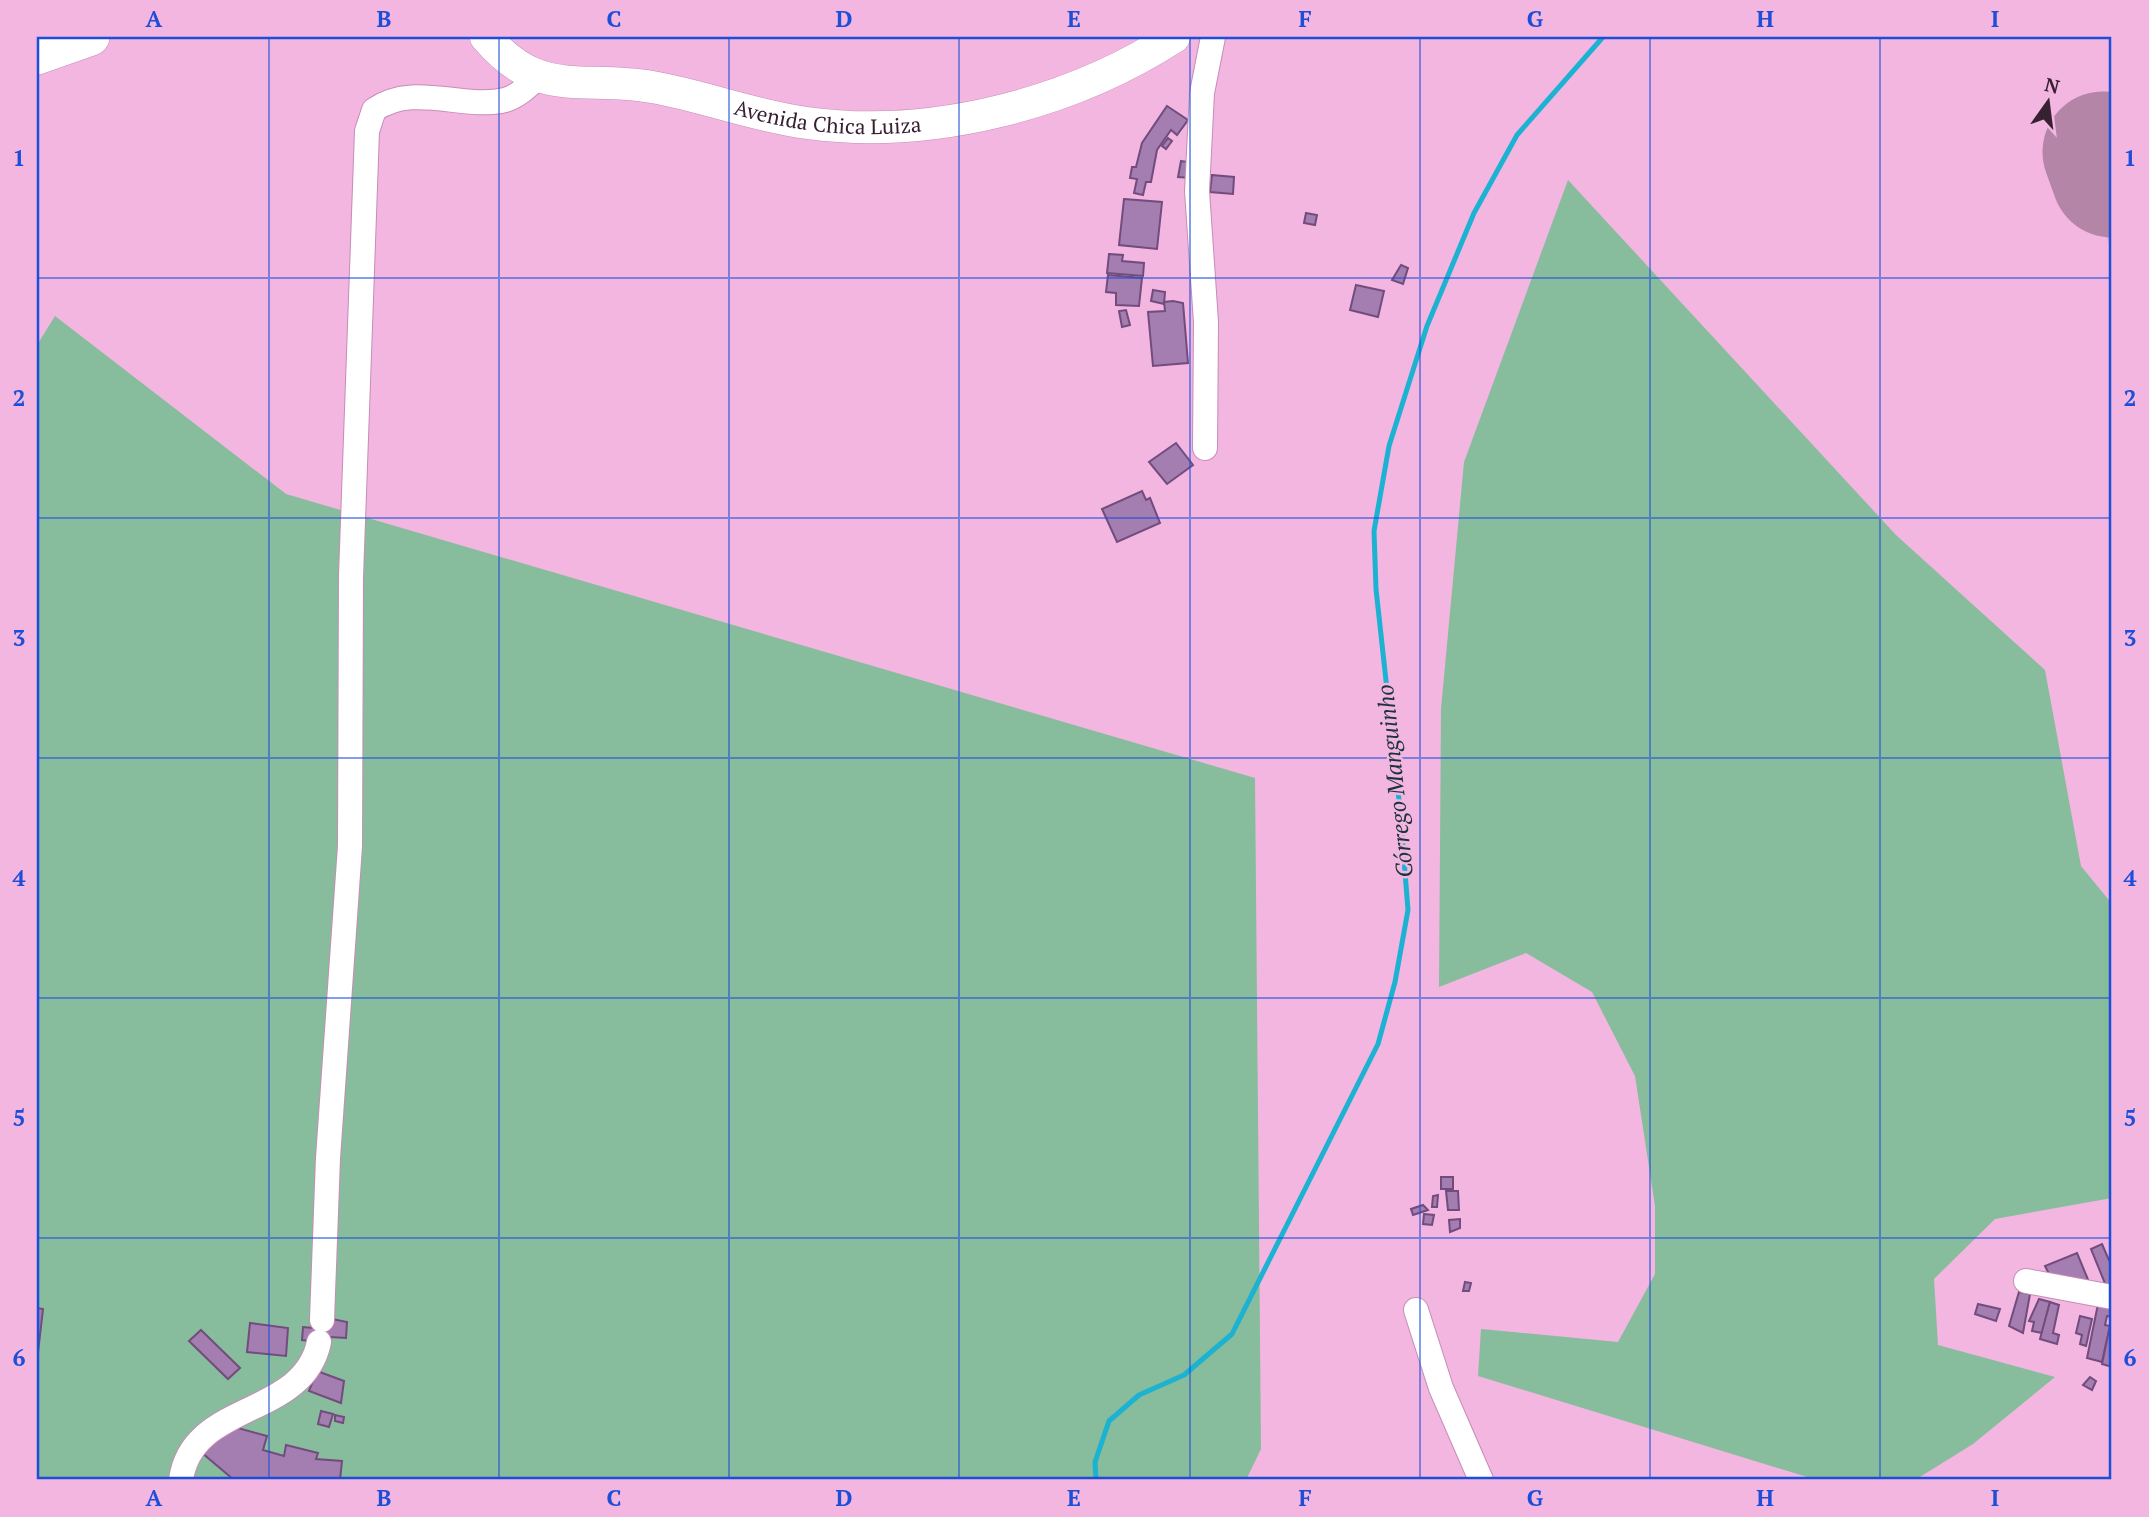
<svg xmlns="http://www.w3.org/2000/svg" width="2149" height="1517" viewBox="0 0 2149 1517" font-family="'PT Serif',serif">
<rect width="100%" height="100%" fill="#f2b6e1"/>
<polygon fill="#eaa9d8" points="2112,149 2112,253 2078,161"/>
<g fill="#87bd9c">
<polygon points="1568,180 1896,535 2045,670 2081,866 2112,904 2112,1198 1995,1219 1934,1279 1938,1345 2055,1377 1973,1444 1915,1480 1817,1480 1478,1376 1481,1329 1618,1342 1655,1274 1655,1206 1635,1076 1592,992 1526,953 1439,987 1441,709 1464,462"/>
<polygon points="55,316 286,494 1255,778 1261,1449 1246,1480 37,1480 37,345"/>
</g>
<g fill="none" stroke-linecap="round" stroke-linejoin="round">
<polyline stroke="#1cb2d2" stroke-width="5" points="1096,1480 1095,1462 1109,1421 1139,1395 1184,1375 1232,1334 1378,1044 1395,982 1408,910 1400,809 1376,589 1374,531 1389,446 1427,326 1474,213 1517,135 1603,37"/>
<polyline stroke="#b585a8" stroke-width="121" points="2103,152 2112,177"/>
</g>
<g fill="#a47db1" stroke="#714c7d" stroke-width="2">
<polygon points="1167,106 1188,120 1177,135 1171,130 1157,150 1151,182 1146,182 1143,195 1134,193 1137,179 1130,178 1132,167 1136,167 1142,143"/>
<polygon points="1168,138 1172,141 1166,149 1162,146"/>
<polygon points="1181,161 1194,163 1192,178 1178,177"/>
<polygon points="1212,175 1234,177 1233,194 1210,192"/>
<polygon points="1124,199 1162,202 1157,249 1119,245"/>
<polygon points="1306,213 1317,215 1315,225 1304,223"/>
<polygon points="1109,254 1123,255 1122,261 1144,263 1143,276 1107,273"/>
<polygon points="1401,265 1408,268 1403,284 1392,280"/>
<polygon points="1108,275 1142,278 1139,306 1116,305 1116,293 1106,292"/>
<polygon points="1356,285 1384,291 1378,317 1350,310"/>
<polygon points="1153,290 1165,292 1164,304 1151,301"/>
<polygon points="1173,301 1183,303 1188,363 1153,366 1148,312 1165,311 1164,302"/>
<polygon points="1126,310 1130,325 1122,327 1119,311"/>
<polygon points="1176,443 1193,465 1167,484 1149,462"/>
<polygon points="1142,491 1146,500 1150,498 1160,523 1117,542 1102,509"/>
<rect x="1441" y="1177" width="12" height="12"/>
<polygon points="1446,1191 1458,1191 1459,1210 1448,1210"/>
<polygon points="1438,1195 1437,1207 1432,1207 1433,1196"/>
<polygon points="1423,1205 1428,1210 1413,1215 1411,1209"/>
<polygon points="1424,1214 1434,1215 1432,1225 1423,1224"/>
<polygon points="1460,1219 1460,1228 1450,1232 1449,1220"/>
<polygon points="2102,1244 2112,1267 2112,1284 2106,1286 2091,1249"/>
<polygon points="2077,1253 2089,1282 2049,1274 2045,1266"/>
<polygon points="1465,1282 1471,1283 1469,1291 1463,1291"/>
<polygon points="2019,1292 2030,1294 2023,1333 2009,1326"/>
<polygon points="2039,1299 2050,1302 2042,1333 2032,1331 2034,1322 2029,1321"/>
<polygon points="2050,1302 2059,1305 2053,1333 2059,1335 2057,1344 2040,1339"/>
<polygon points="1978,1304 2000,1309 1996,1321 1975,1314"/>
<polygon points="2098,1304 2112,1308 2112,1317 2107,1316 2105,1325 2110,1326 2102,1362 2087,1358"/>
<polygon points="37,1308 43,1309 37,1361"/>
<polygon points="2080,1316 2092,1319 2086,1346 2080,1344 2082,1335 2076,1333"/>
<polygon points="332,1319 347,1322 346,1338 330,1337 329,1343 302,1340 303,1327 314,1328"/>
<polygon points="250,1323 288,1328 286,1356 247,1352"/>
<polygon points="201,1330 240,1368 228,1379 189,1341"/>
<polygon points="2109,1330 2112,1331 2112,1367 2102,1364"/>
<polygon points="317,1371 344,1381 341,1403 309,1391"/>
<polygon points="2090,1377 2096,1381 2092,1390 2083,1385"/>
<polygon points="321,1411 333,1414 329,1427 318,1424"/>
<polygon points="335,1415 344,1417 343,1423 335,1421"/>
<polygon points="223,1424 267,1436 263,1450 284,1456 286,1445 318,1453 316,1459 342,1461 340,1480 234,1480 201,1452"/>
</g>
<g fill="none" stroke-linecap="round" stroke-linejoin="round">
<defs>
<g id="minor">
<polyline points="1205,448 1206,322 1197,191 1202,93 1213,37"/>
<polyline points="2026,1281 2112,1297"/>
<polyline points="1416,1310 1441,1388 1481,1480"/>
<path d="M322 1320 328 1158 350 846 351 577 367 131 374 110C413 82 463 110 505 100 518 96 527 87 537 78"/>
<path d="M181 1480C192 1400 303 1419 319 1342"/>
</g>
<g id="major">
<path id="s1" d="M486 37C539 100 582 75 652 87 704 96 754 116 807 123 931 140 1070 104 1174 37"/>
</g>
<polyline id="highway" points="37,56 91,37"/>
</defs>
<use href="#minor" stroke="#c68db6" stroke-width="26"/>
<use href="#major" stroke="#c68db6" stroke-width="33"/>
<use href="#highway" stroke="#c68db6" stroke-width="38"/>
<use href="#minor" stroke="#fff" stroke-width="24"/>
<use href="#major" stroke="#fff" stroke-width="32"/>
<use href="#highway" stroke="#fff" stroke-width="37"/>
</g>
<path fill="none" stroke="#1d4ed8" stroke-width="2" stroke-opacity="0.55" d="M269 37V1480M499 37V1480M729 37V1480M959 37V1480M1190 37V1480M1420 37V1480M1650 37V1480M1880 37V1480M37 278H2112M37 518H2112M37 758H2112M37 998H2112M37 1238H2112"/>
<g text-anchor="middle" stroke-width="5" stroke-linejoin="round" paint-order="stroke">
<g font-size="21" fill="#372031" stroke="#f2b6e1">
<text dy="7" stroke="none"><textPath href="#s1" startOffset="360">Avenida Chica Luiza</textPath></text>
</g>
<g font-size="23" font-style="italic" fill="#1d333a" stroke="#f2b6e1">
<text transform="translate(1395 781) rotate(-96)" y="8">Córrego Manguinho</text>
</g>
</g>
<rect width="2149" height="1517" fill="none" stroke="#f2b6e1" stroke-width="77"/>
<g transform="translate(2048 102) rotate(14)" stroke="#f2b6e1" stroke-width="5" paint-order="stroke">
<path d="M0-5L12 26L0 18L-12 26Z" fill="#372031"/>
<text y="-10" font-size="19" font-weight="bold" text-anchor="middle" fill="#372031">N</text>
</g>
<rect x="38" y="38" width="2072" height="1440" fill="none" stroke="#1d4ed8" stroke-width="2.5"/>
<g font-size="23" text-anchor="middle" font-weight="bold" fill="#1d4ed8">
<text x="154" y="27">A</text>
<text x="384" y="27">B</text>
<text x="614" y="27">C</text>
<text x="844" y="27">D</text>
<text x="1074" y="27">E</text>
<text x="1305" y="27">F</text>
<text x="1535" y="27">G</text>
<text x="1765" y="27">H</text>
<text x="1995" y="27">I</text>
<text x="19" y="166">1</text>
<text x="2130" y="166">1</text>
<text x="19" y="406">2</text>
<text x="2130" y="406">2</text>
<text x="19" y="646">3</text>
<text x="2130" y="646">3</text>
<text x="19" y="886">4</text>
<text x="2130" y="886">4</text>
<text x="19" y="1126">5</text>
<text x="2130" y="1126">5</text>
<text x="19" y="1366">6</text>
<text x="2130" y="1366">6</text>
<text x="154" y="1506">A</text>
<text x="384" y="1506">B</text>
<text x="614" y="1506">C</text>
<text x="844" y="1506">D</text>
<text x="1074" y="1506">E</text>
<text x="1305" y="1506">F</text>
<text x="1535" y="1506">G</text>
<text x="1765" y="1506">H</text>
<text x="1995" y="1506">I</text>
</g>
</svg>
